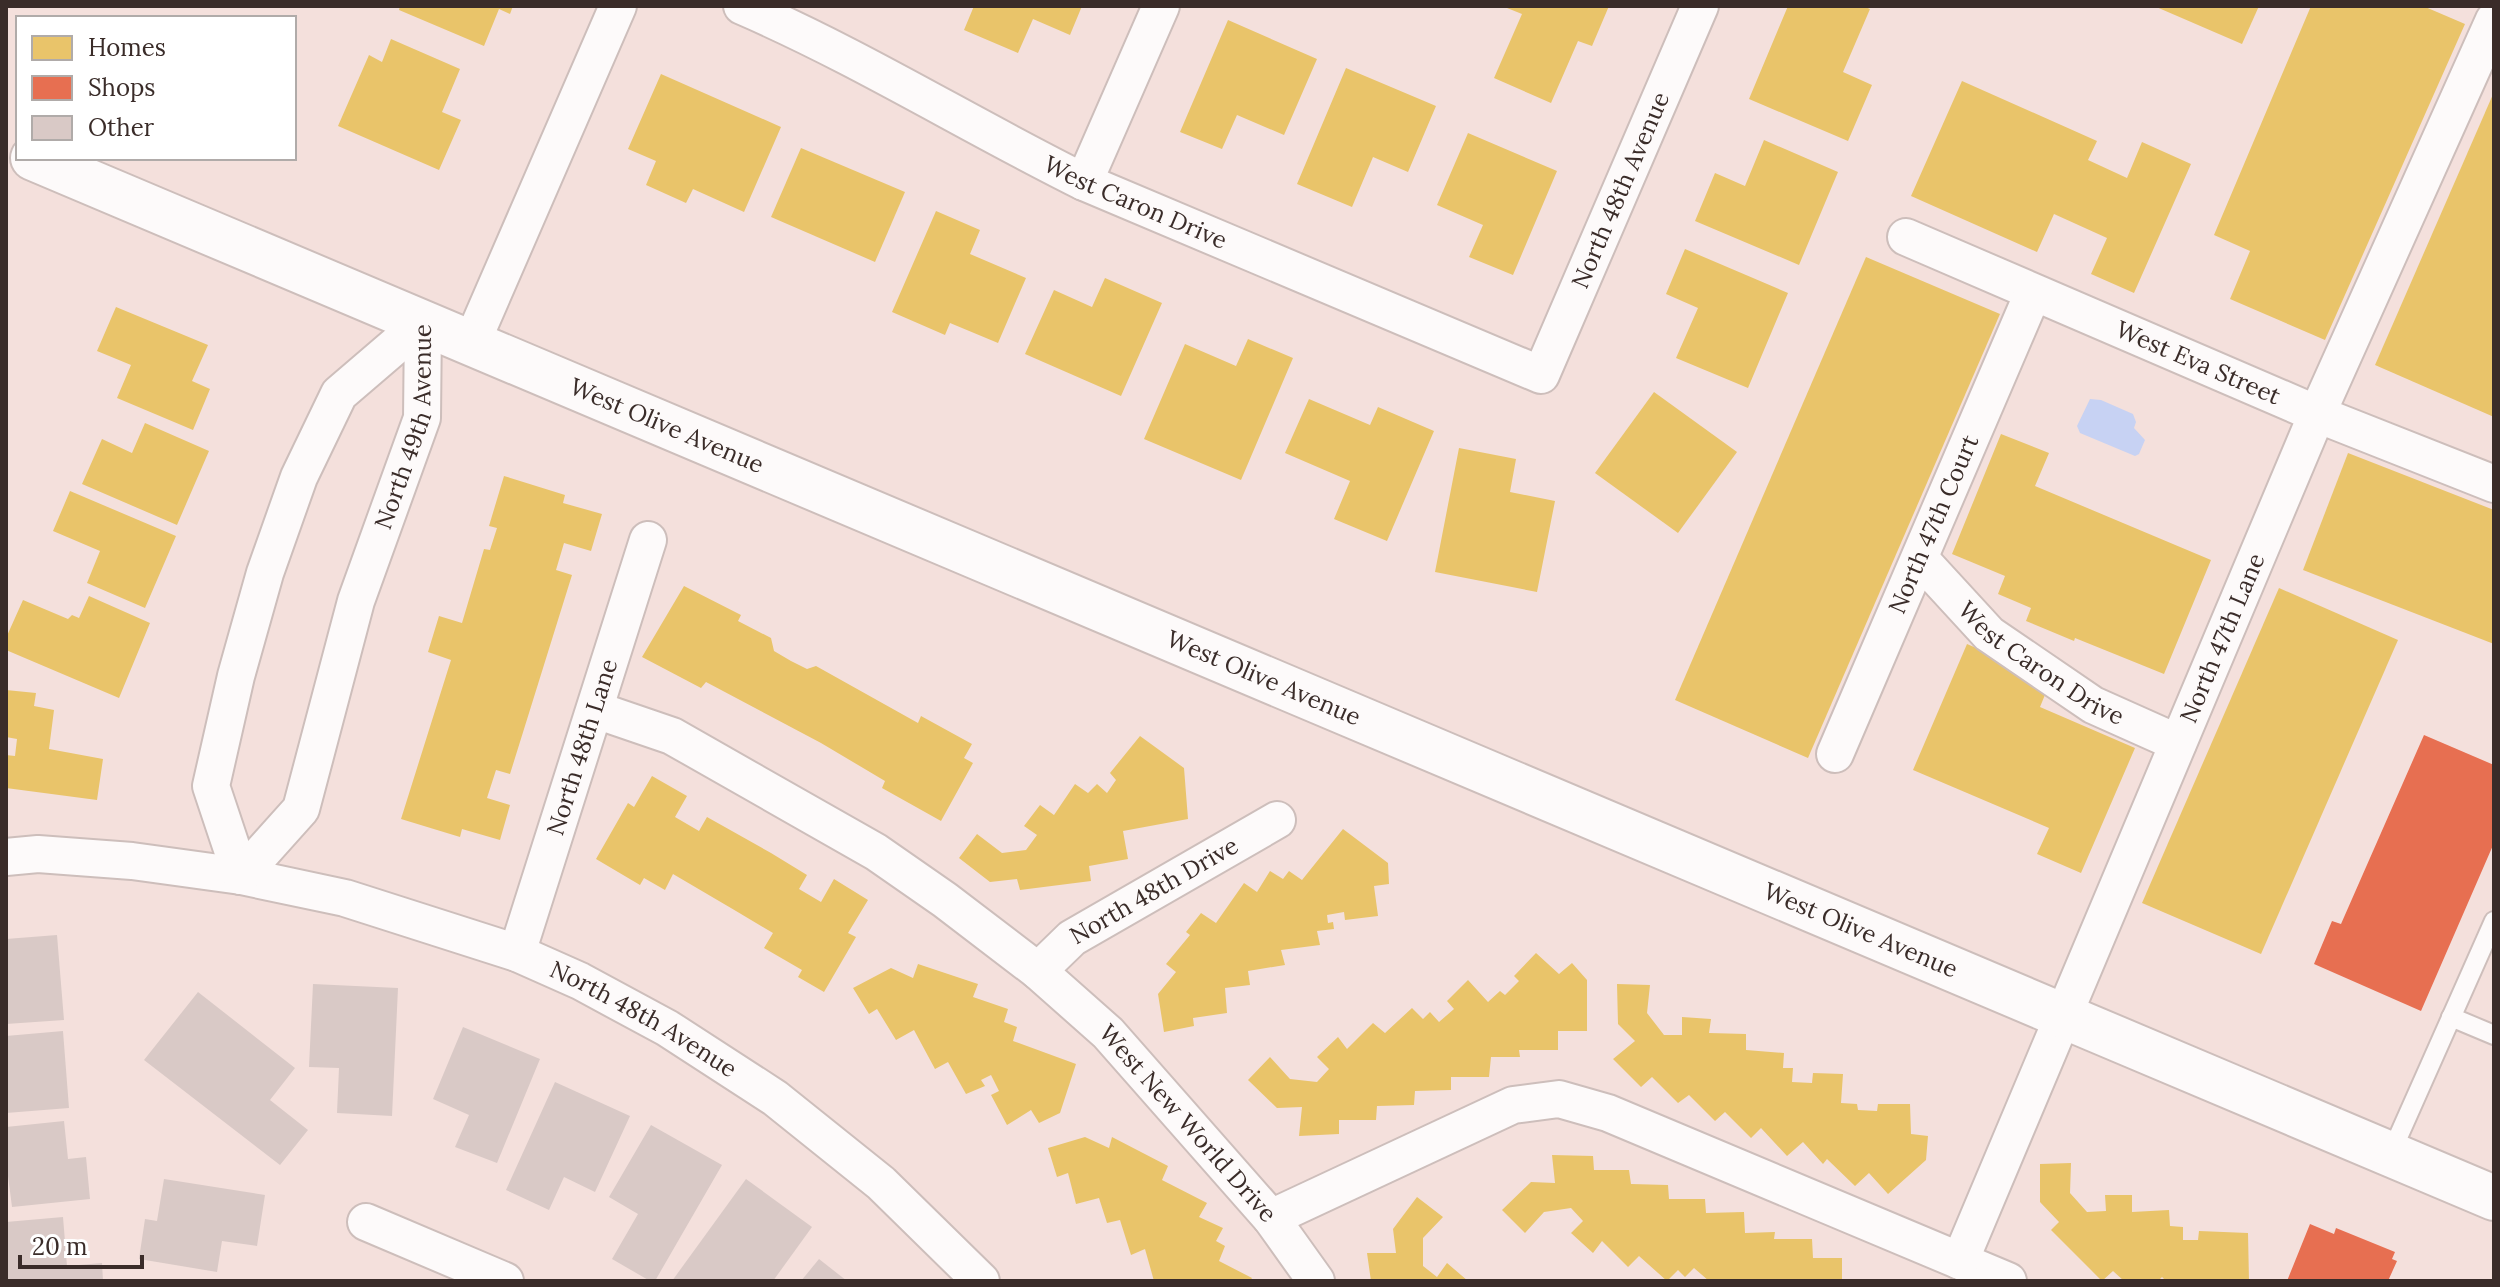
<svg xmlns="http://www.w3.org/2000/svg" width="2500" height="1287" viewBox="0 0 2500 1287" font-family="Lora,serif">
<rect width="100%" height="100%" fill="#f4e0dc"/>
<polygon fill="#c7d2f3" points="2090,399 2101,400 2133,414 2136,422 2134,428 2145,440 2139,454 2135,456 2080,433 2077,426"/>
<g fill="#e9c46a">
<polygon points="400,6 513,6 510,14 499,9 484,46 399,10"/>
<polygon points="974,6 1082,6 1070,35 1033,19 1018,53 964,30"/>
<polygon points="1502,6 1609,6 1592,46 1578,41 1551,103 1494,78 1522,14"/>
<polygon points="1788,6 1863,6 1870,9 1843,72 1872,85 1848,141 1749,99"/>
<polygon points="2154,6 2259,6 2242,44"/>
<polygon points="2311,6 2423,6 2465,24 2325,340 2230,299 2250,251 2214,235"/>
<polygon points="1228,20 1317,59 1284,135 1237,115 1222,149 1180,132"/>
<polygon points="391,39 460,69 442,112 461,120 439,170 338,126 369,55 382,62"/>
<polygon points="1346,68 1436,106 1408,172 1373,157 1352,207 1297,184"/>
<polygon points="661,74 781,127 744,212 693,189 686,203 646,185 656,161 628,149"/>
<polygon points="1962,81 2097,141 2088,160 2127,178 2142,142 2191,164 2134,293 2091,274 2107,238 2054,214 2037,252 1911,196"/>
<polygon points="2494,92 2494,417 2375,365"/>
<polygon points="1468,133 1557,171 1513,275 1469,257 1483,225 1437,205"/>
<polygon points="1764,140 1838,172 1799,265 1695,221 1715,173 1745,186"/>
<polygon points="801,148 905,192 875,262 771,217"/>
<polygon points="936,211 980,230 970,254 1026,278 998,343 950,323 945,335 892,312"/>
<polygon points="1685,249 1788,293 1748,388 1676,358 1698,308 1666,294"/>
<polygon points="1866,257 2000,314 1808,758 1675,700"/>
<polygon points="1105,278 1162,303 1121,396 1025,354 1054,290 1092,307"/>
<polygon points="116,307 208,345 192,381 210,389 193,430 117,398 131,365 97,351"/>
<polygon points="1248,339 1293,358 1241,480 1144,439 1185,344 1236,366"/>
<polygon points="1654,392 1737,452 1678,533 1595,473"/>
<polygon points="1309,399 1370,425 1378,407 1434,431 1387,541 1334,519 1350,481 1285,453"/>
<polygon points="145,423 209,451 177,525 82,484 102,439 132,453"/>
<polygon points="2001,434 2049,453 2035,486 2211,560 2164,674 2075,638 2074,641 2026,621 2031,608 1998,594 2005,576 1952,554"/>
<polygon points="1459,448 1516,459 1510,492 1555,501 1537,592 1435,572"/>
<polygon points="2348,453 2494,510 2494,644 2303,570"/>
<polygon points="504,476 565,495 563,503 602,514 591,551 564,543 556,570 572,575 510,774 496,770 487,798 510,805 500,840 462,829 460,837 401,819 451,660 428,652 439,616 462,623 484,549 490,550 497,528 489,526"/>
<polygon points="70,491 176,536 145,608 87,583 100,551 53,531"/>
<polygon points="684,586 741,615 738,621 771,638 774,651 791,661 807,669 816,666 918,723 921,716 972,744 964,758 973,763 941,821 882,788 885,781 821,743 706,682 701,688 642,657"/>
<polygon points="2279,588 2398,640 2261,954 2142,903"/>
<polygon points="89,596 150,623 119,698 6,650 6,638 23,600 68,619 72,615 79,618"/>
<polygon points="1967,644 2051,680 2040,707 2135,748 2081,873 2037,854 2049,828 1913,770"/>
<polygon points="6,690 36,693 34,706 54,710 49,749 103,759 97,800 6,788 6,755 15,756 17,739 6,737"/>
<polygon points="1140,736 1184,768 1188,819 1123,831 1128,859 1089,866 1091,881 1020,890 1017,879 990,882 959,858 977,834 1002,853 1026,850 1037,835 1024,826 1040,805 1054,815 1075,784 1088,793 1097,784 1107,793 1116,780 1110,773"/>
<polygon points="652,776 687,796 675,817 699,831 707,817 771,853 807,875 799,889 821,902 834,879 868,900 848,933 856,937 824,992 798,977 802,970 764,948 773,933 736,911 673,874 665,890 644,878 640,885 596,859 628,803 634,807"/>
<polygon points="1343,829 1388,863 1389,884 1374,886 1378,916 1345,920 1344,912 1327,915 1328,923 1333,922 1334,929 1317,931 1320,945 1281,950 1285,965 1248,971 1250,985 1225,988 1227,1013 1193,1018 1194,1026 1164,1032 1158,994 1176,972 1166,964 1190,935 1186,932 1201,913 1216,923 1244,883 1257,892 1270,871 1283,879 1289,871 1302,880"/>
<polygon points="1536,953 1559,974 1572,963 1587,980 1587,1031 1558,1031 1558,1050 1519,1050 1520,1057 1491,1057 1489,1077 1451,1077 1451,1090 1415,1091 1414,1105 1377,1106 1376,1120 1339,1120 1339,1134 1299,1136 1302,1107 1277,1108 1248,1080 1270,1057 1290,1079 1317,1082 1329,1069 1317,1057 1338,1037 1347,1049 1373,1023 1385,1033 1412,1008 1423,1019 1430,1012 1439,1022 1454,1009 1447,1001 1468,980 1488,1002 1500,991 1505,995 1519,981 1514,976"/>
<polygon points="918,964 978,984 973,997 1008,1009 1004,1022 1017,1027 1013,1041 1076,1064 1060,1113 1039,1123 1031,1110 1007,1125 991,1095 999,1091 991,1075 981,1080 985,1086 966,1094 948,1062 935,1069 914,1030 896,1040 877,1009 869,1014 853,988 891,968 913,978"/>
<polygon points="1617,984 1650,985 1647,1013 1664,1035 1682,1035 1682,1017 1711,1019 1709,1033 1746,1034 1746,1050 1784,1053 1783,1068 1793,1068 1792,1082 1812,1083 1813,1073 1843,1074 1841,1103 1857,1104 1858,1110 1877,1111 1878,1104 1910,1104 1911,1134 1928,1136 1926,1160 1888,1194 1869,1173 1855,1186 1827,1159 1823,1164 1803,1142 1787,1156 1761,1128 1751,1138 1725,1112 1715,1121 1689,1095 1678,1103 1652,1077 1641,1087 1613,1059 1635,1041 1618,1024"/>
<polygon points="1085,1137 1109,1148 1112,1137 1168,1166 1162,1180 1207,1203 1199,1217 1223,1228 1216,1241 1225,1246 1219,1261 1252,1278 1250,1281 1154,1281 1145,1249 1131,1255 1120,1220 1107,1223 1099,1198 1076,1204 1068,1173 1057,1177 1048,1148"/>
<polygon points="1552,1155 1593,1156 1594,1170 1629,1170 1631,1184 1668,1185 1669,1199 1705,1199 1706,1213 1744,1212 1745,1233 1775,1232 1774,1239 1812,1239 1813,1258 1842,1258 1842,1281 1709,1281 1694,1268 1685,1277 1678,1270 1667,1281 1639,1256 1628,1267 1602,1241 1593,1253 1571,1233 1583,1221 1571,1208 1544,1212 1525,1233 1502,1210 1531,1182 1555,1183"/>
<polygon points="2071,1163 2070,1193 2087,1212 2106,1211 2105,1195 2132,1195 2132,1212 2169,1210 2170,1226 2183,1227 2183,1240 2198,1240 2199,1231 2248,1233 2249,1281 2166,1281 2162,1277 2158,1281 2124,1281 2113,1271 2102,1281 2051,1230 2059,1222 2040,1202 2040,1164"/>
<polygon points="1417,1197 1443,1217 1423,1238 1423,1266 1437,1277 1447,1263 1468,1281 1371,1281 1367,1253 1396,1253 1393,1229"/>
</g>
<g fill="#e76f51">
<polygon points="2424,735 2494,765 2494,843 2421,1011 2314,964 2332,921 2341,924"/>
<polygon points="2310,1224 2334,1234 2336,1228 2395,1252 2392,1259 2397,1261 2388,1281 2287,1281"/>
</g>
<g fill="#d9c9c6">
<polygon points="57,935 64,1020 6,1024 6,939"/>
<polygon points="313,984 398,988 392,1116 337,1113 339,1068 309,1067"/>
<polygon points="198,992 295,1068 270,1100 308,1130 280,1165 144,1060"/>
<polygon points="463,1027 540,1059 497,1163 455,1147 469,1115 433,1099"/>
<polygon points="63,1031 69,1108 6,1113 6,1036"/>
<polygon points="555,1082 630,1116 595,1192 564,1177 549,1210 506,1190"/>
<polygon points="64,1121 68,1159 86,1157 90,1199 12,1207 8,1176 6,1177 6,1127"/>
<polygon points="651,1125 722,1165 655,1281 650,1281 612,1259 638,1214 609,1197"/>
<polygon points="164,1179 265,1195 257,1246 222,1241 217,1272 139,1259 145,1219 157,1221"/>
<polygon points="746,1179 812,1227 773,1281 672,1281"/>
<polygon points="63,1217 67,1266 102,1263 103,1281 7,1281 6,1222"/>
<polygon points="819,1259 847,1281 801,1281"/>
</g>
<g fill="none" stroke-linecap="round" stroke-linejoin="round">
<defs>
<g id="service">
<polyline points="2451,1017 2494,1035"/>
<polyline points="2391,1153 2494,921"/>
</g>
<g id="minor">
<path id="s1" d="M742 6C860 57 969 125 1084 182L1541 375 1700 6"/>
<polyline points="1084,182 1161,6"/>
<path id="s2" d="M1906 237 2317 414 2494 484"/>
<polyline points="472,342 618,6"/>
<path id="s3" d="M1921 560 1989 634 2093 705 2178 743"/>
<path id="s4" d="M596 710 672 736 876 852 945 900 1038 971 1108 1033 1271 1218 1316 1281"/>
<path id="s5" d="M1835 754 2033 293"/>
<path id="s6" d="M6 857 38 854 132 861 241 876 345 898 517 953 580 981 667 1028 775 1098 881 1183 981 1281"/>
<polyline points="241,876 211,786 236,676 265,573 299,477 339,394 423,322"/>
<path id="s7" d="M241 876 301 809 356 601 422 418 423 322"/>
<path id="s8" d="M517 953 648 540"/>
<path id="s9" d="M1038 971 1072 938 1277 820"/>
<polyline points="1271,1218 1513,1105 1559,1099 1608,1113 2008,1281"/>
<polyline points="366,1222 505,1281"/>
<path id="s10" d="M1960 1261 2317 414 2494 20"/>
</g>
<g id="secondary">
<path id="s11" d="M33 158 2494 1198"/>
</g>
</defs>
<use href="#service" stroke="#cdbebb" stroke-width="22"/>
<use href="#minor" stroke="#cdbebb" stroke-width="40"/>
<use href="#secondary" stroke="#cdbebb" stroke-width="48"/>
<use href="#service" stroke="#fdfafa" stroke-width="18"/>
<use href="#minor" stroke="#fdfafa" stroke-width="36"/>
<use href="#secondary" stroke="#fdfafa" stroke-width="44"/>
</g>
<g text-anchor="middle" stroke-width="8" stroke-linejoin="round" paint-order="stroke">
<g font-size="24" fill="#3a2c29" stroke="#fff">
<text dy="8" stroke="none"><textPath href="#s1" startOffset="1082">North 48th Avenue</textPath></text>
<text dy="8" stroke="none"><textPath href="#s1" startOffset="440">West Caron Drive</textPath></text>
<text dy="8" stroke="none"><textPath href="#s2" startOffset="318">West Eva Street</textPath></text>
<text dy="8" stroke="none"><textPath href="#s11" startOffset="688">West Olive Avenue</textPath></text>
<text dy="8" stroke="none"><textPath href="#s7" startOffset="488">North 49th Avenue</textPath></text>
<text dy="8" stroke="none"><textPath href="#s5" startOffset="250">North 47th Court</textPath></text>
<text dy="8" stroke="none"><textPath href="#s10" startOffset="676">North 47th Lane</textPath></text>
<text dy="8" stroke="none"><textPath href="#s3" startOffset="160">West Caron Drive</textPath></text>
<text dy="8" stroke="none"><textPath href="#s11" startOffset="1336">West Olive Avenue</textPath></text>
<text dy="8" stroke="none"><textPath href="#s8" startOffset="216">North 48th Lane</textPath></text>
<text dy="8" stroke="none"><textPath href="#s9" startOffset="142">North 48th Drive</textPath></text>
<text dy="8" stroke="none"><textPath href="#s11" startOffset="1984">West Olive Avenue</textPath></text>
<text dy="8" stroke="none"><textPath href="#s6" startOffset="666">North 48th Avenue</textPath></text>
<text dy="8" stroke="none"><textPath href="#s4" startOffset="730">West New World Drive</textPath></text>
</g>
</g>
<rect width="2500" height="1287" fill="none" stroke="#3a2c29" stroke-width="16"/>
<rect x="16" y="16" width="280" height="144" fill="#ffffff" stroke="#b0aba9" stroke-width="2"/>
<rect x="32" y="36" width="40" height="24" fill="#e9c46a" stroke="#b0aba9" stroke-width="2"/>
<text x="88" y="56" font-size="24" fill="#3a2c29">Homes</text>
<rect x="32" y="76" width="40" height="24" fill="#e76f51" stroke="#b0aba9" stroke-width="2"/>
<text x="88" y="96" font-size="24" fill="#3a2c29">Shops</text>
<rect x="32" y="116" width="40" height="24" fill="#d9c9c6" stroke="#b0aba9" stroke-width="2"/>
<text x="88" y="136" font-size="24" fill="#3a2c29">Other</text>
<path d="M20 1255v12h122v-12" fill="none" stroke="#3a2c29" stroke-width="4"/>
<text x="32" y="1255" font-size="24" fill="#3a2c29" stroke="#ffffff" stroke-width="6" paint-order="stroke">20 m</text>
</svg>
